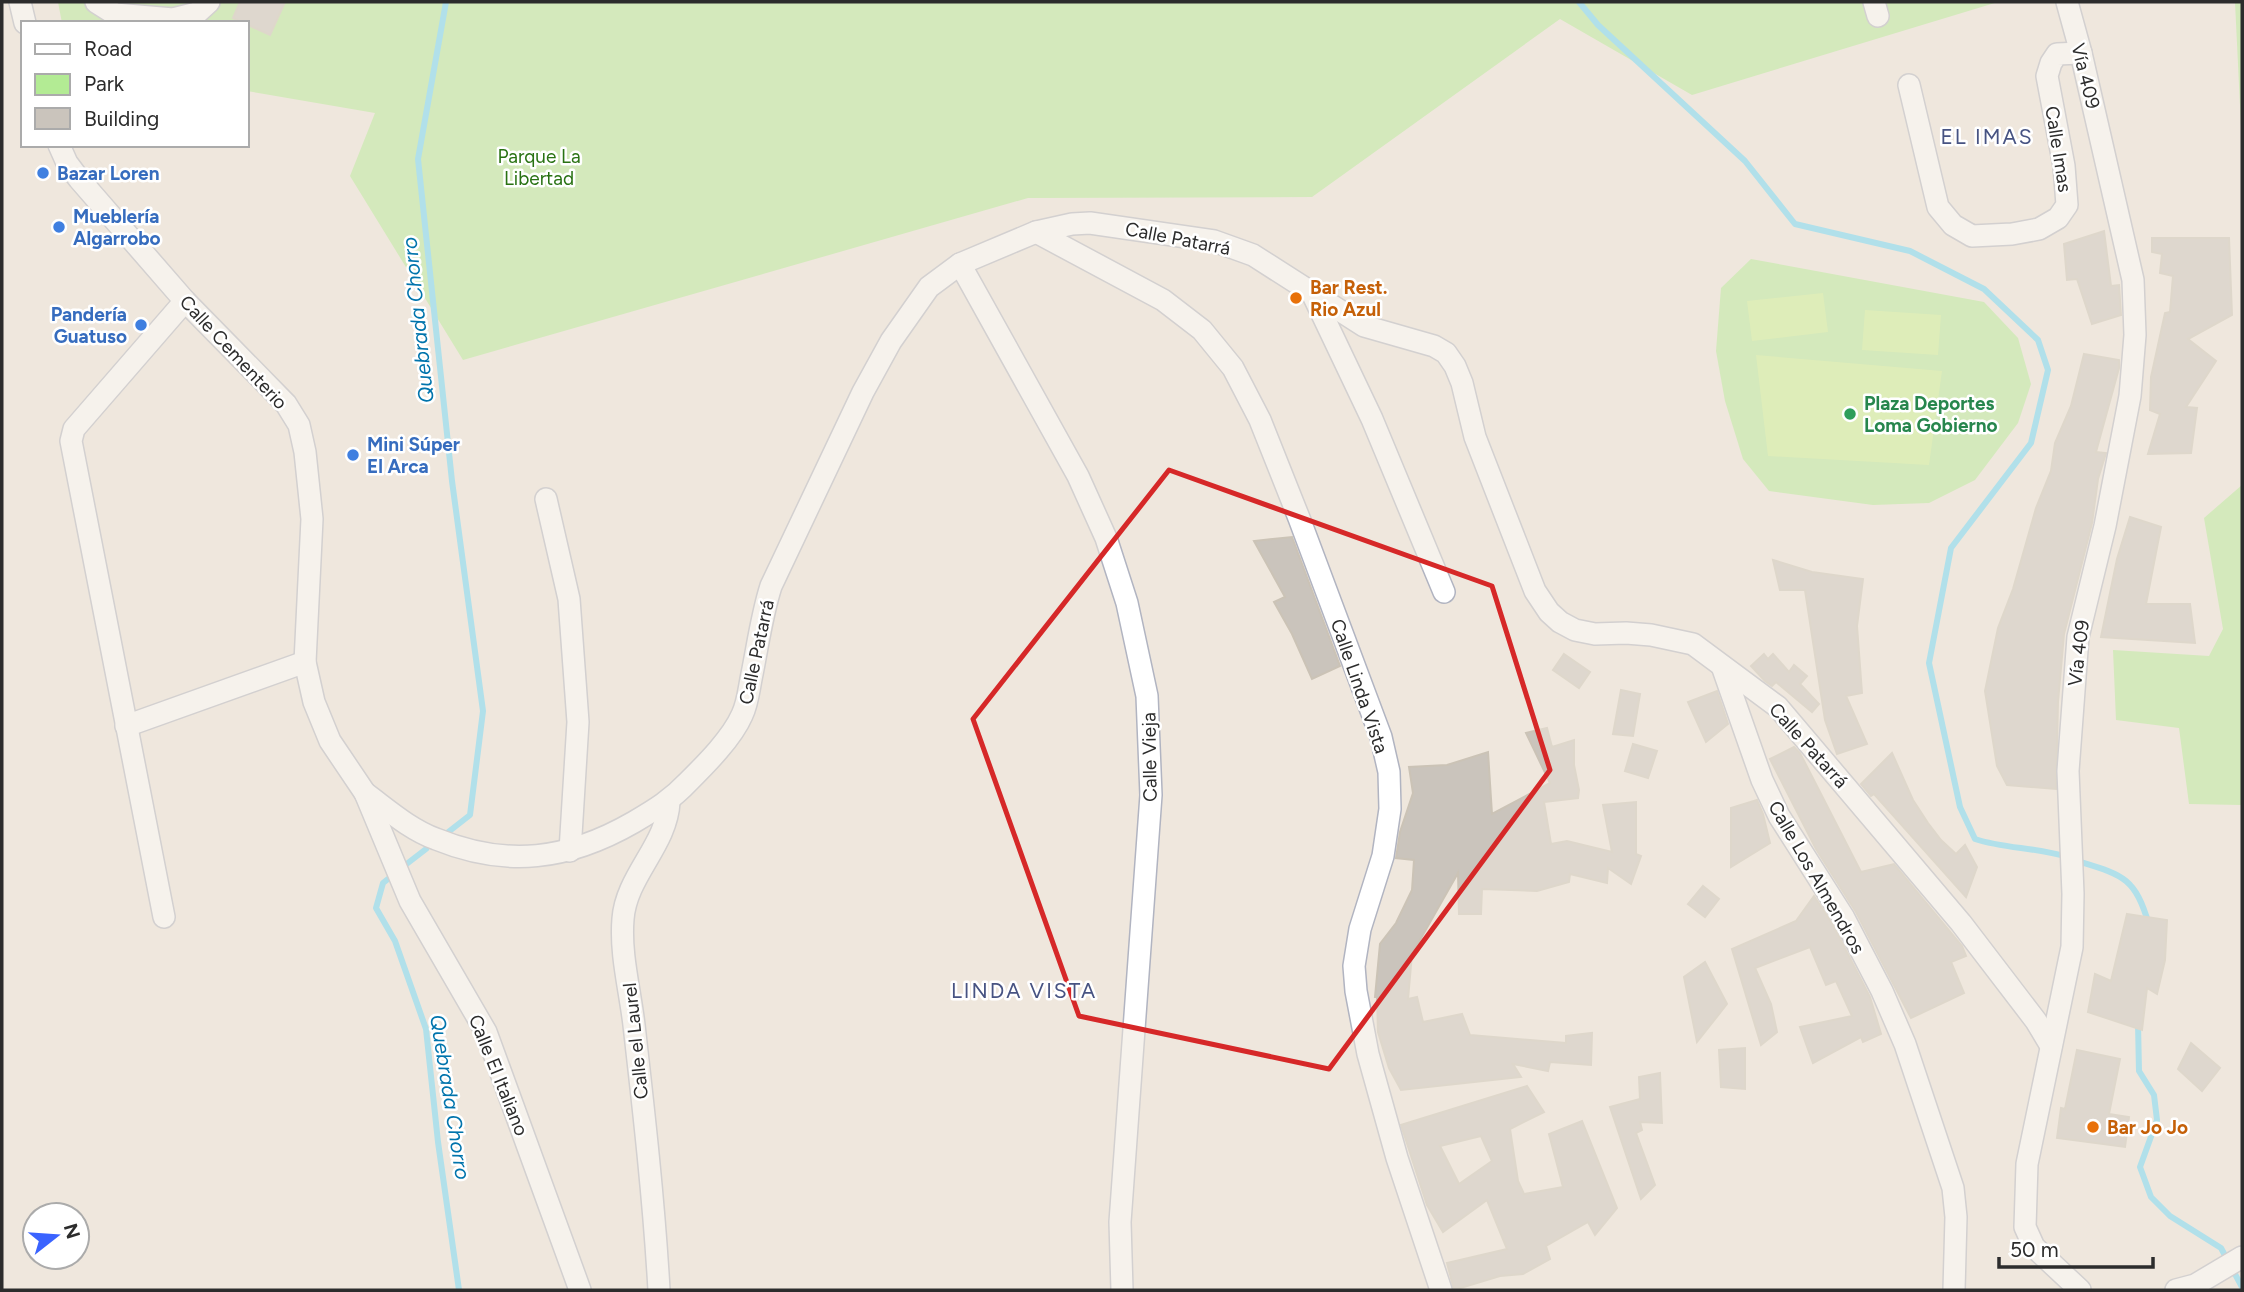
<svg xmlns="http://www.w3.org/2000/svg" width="2244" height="1292" viewBox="0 0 2244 1292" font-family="Figtree,sans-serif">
<rect width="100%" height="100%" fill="#efe7dd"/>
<g fill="#b3eb94">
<polygon points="58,2 1998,2 1692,95 1560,19 1312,197 1028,198 463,360 350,176 375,113 247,91 247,23 62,23"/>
<polygon points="2235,2 2242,2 2242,147"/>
<polygon points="1751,259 1984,302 2018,338 2031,384 2018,423 1975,480 1929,503 1873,505 1769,491 1743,459 1725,401 1716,351 1721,288"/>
<polygon points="2242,485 2242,805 2189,804 2179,728 2116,720 2113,650 2209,656 2223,629 2204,518"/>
</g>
<g fill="#cbf38f">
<polygon points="1823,293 1828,332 1752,341 1747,301"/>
<polygon points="1865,310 1941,315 1938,355 1862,350"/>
<polygon points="1756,355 1942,371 1929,465 1768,456"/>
</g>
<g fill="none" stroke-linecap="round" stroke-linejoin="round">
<g stroke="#66d7fb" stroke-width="6">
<polyline points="446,2 418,159 452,481 483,711 470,815 447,833"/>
<path d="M1579 2 1598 25 1745 161 1795 224 1910 251 1984 289 2038 340 2048 370 2031 443 1951 548 1929 663 1960 807 1975 839C2005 849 2036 847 2067 857"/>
<path d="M2077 861C2123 875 2135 877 2149 925"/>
<polyline points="404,866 426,849"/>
<polyline points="388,879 383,883 376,908 395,941 426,1029 438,1142 459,1290"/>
<polyline points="2138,1023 2139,1071 2154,1095 2157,1120 2140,1167 2151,1197 2170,1216 2221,1248 2242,1287"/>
</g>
</g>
<g fill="#cac4bc" stroke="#cbc3b6" stroke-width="2" fill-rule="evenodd">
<polygon points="240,2 285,2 270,35 233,18"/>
<polygon points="2104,231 2111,286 2119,285 2121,315 2092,324 2077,279 2067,280 2064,244"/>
<polygon points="2152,238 2229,238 2232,315 2188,339 2216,361 2186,407 2197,408 2191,453 2148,454 2160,414 2150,410 2151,377 2165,313 2170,312 2173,276 2160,273 2162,254 2152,252"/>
<polygon points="2084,354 2119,360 2119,368 2096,452 2106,453 2098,479 2092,523 2064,634 2058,702 2056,789 2007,785 1997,766 1985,691 1998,628 2013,589 2036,508 2051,471 2055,443 2071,406"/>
<polygon points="2130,517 2161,527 2146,604 2190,604 2195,643 2101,637 2117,559"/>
<polygon points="1292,537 1340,666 1312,679 1292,634 1274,602 1285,597 1254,541"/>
<polygon points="1773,560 1812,572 1863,579 1857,626 1862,693 1846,696 1867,744 1837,754 1825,720 1805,590 1780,590"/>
<polygon points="1564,654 1590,672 1579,688 1553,670"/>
<polygon points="1764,654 1768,659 1773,654 1789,672 1794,665 1807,676 1800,684 1819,704 1812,712 1776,682 1772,686 1765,681 1751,666"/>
<polygon points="1621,690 1640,694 1633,736 1613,734"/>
<polygon points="1717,691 1728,724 1706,742 1688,702"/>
<polygon points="1547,728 1552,747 1574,740 1574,765 1579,790 1578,798 1544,802 1551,844 1567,841 1612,852 1603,805 1636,802 1636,854 1641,856 1631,884 1608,868 1607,883 1570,874 1569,882 1537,891 1482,889 1481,914 1459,914 1458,873 1412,954 1408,999 1417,997 1423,1022 1462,1014 1470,1035 1566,1043 1566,1036 1592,1033 1591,1065 1550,1062 1548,1071 1513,1064 1521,1077 1401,1090 1389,1068 1378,1032 1377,997 1375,997 1380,944 1396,923 1412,890 1414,860 1396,858 1400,832 1413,793 1409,767 1447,765 1488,752 1492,814 1550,783 1526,733"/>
<polygon points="1633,744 1657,751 1648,778 1625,771"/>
<polygon points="1794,747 1800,753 1861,872 1894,864 1962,946 1966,956 1951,962 1964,993 1911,1018 1856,912 1816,849 1770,759"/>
<polygon points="1892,753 1913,800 1928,823 1941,840 1956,854 1965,845 1977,867 1966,897 1874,794 1871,796 1861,784"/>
<polygon points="1757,800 1763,814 1770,843 1731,867 1731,808"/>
<polygon points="1703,886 1719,899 1705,917 1688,904"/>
<polygon points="1814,896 1833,925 1870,997 1881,1034 1863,1042 1861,1037 1813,1063 1800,1027 1852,1016 1836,981 1826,985 1810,947 1755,968 1771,1004 1777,1032 1761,1045 1732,949 1796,921"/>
<polygon points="2127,914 2167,920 2165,960 2157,994 2147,988 2142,1030 2088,1012 2095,974 2111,981"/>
<polygon points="1705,962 1727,1004 1697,1042 1684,977"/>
<polygon points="2191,1043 2220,1068 2202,1091 2178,1069"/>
<polygon points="1745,1048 1745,1089 1721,1087 1719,1050"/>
<polygon points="2077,1050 2120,1059 2109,1114 2129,1117 2125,1147 2057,1138 2061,1108 2065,1109"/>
<polygon points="1660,1073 1662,1123 1640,1122 1642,1130 1636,1133 1655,1185 1641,1199 1610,1107 1640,1099 1639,1077"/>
<path d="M1527 1086 1544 1112 1510 1129 1518 1181 1524 1194 1563 1187 1549 1134 1582 1121 1617 1208 1595 1235 1588 1222 1546 1246 1550 1259 1523 1274 1500 1276 1454 1290 1447 1263 1507 1249 1487 1200 1443 1232 1427 1205 1401 1125ZM1481 1136 1492 1161 1459 1184 1440 1146Z"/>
</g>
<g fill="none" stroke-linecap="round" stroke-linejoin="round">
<defs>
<g id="minor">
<polyline points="20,2 25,23"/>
<polyline points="96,2 115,14 173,19 197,13 209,2"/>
<polyline points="1874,2 1878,16"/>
<polyline points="2067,2 2081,53 2133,280 2135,335 2130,396 2105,526 2078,637 2068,771 2073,894 2072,947 2027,1164 2025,1227 2034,1247 2080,1290"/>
<polyline points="1909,85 1938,207 1953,225 1972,236 2012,234 2039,229 2058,218 2067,205 2064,166 2047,76 2051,63 2057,54 2081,53"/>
<polyline points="59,145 67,163 79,179 185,301 286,404 299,425 305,452 312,519 305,662 314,702 330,741 365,793 410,901 486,1032 580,1290"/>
<polyline points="1036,232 1163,300 1202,330 1233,368 1260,420 1299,518 1381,737 1389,772 1390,809 1383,856 1360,929 1354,966 1356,991 1368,1054 1397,1158 1441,1290"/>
<polyline points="960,264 1078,476 1106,538 1127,603 1147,696 1151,795 1120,1222 1122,1290"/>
<polyline points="1313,295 1372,419 1444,592"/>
<polyline points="546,499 569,599 578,722 570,851"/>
<polyline points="1722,666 1762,780 1779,816 1844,918 1882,991 1905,1044 1953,1188 1956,1217 1954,1290"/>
<polyline points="126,726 305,662"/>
<path d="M365 793C387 809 409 829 436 839 507 868 568 860 634 822 656 809 671 800 689 781 706 764 732 738 742 715 748 703 749 688 752 674 758 644 762 614 771 586L863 392 891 341 929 287 960 264 1036 232 1072 224 1090 223 1214 241 1253 255 1364 326 1434 346 1446 353 1455 366 1462 383 1475 437 1535 591 1549 612 1560 622 1575 630 1595 634 1626 633 1651 635 1693 644 1778 707 1961 923 2036 1021 2051 1046"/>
<polyline points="164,917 71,441 74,429 185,301"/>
<path d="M659 1290C654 1202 644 1113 634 1025 630 990 620 954 623 919 626 876 667 845 669 802"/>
<polyline points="2176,1290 2195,1285 2242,1257"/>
</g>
</defs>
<use href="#minor" stroke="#b1b4c1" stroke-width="24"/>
<use href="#minor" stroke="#fff" stroke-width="21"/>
</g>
<path d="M0 0H2244V1292H0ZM1169 470 1492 586 1550 770 1329 1069 1079 1016 973 719Z" fill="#efe7dd" fill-opacity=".55" fill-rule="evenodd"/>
<path fill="none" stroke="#d62828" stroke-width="5" stroke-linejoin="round" d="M1169 470 1492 586 1550 770 1329 1069 1079 1016 973 719Z"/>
<g fill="#3f7fe0" stroke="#fff" stroke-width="2.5">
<circle cx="43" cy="173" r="7"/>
<circle cx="59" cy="227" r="7"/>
<circle cx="141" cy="325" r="7"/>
<circle cx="353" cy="455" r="7"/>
</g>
<g fill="#e8710a" stroke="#fff" stroke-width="2.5">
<circle cx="1296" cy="298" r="7"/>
<circle cx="2093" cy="1127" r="7"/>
</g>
<circle fill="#2e9e5b" stroke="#fff" stroke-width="2.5" cx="1850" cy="414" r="7"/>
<g text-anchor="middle" stroke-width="5" stroke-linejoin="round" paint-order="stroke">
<g font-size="19" fill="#2c2c2c" stroke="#fff">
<text transform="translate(2086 76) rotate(76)" y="7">Vía 409</text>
<text transform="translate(2059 149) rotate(81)" y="7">Calle Imas</text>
<text transform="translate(1178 238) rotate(11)" y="7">Calle Patarrá</text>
<text transform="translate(234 352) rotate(47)" y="7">Calle Cementerio</text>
<text transform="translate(756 652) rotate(-78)" y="7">Calle Patarrá</text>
<text transform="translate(2078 653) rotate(-83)" y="7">Vía 409</text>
<text transform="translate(1360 686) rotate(71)" y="7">Calle Linda Vista</text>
<text transform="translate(1809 745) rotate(48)" y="7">Calle Patarrá</text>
<text transform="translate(1149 757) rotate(-91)" y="7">Calle Vieja</text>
<text transform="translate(1817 877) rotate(60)" y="7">Calle Los Almendros</text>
<text transform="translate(635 1041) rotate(-96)" y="7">Calle el Laurel</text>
<text transform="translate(499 1075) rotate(68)" y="7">Calle El Italiano</text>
</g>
<g font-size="19" fill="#297213" stroke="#fff">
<text x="539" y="163">Parque La<tspan x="539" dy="22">Libertad</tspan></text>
</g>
<g font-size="19" font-weight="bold" fill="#366cbe" stroke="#fff" text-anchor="start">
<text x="57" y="180">Bazar Loren</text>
<text x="73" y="223">Mueblería<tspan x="73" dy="22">Algarrobo</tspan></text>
<text x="127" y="321" text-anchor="end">Pandería<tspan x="127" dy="22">Guatuso</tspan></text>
<text x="367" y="451">Mini Súper<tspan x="367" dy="22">El Arca</tspan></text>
</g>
<g font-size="19" font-weight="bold" fill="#c56008" stroke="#fff" text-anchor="start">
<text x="1310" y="294">Bar Rest.<tspan x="1310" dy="22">Rio Azul</tspan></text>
<text x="2107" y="1134">Bar Jo Jo</text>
</g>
<g font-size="19" font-weight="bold" fill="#27864d" stroke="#fff" text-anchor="start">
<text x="1864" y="410">Plaza Deportes<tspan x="1864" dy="22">Loma Gobierno</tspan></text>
</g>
<g font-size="21" letter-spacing="2" fill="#475382" stroke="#fff">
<text x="1987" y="144">EL IMAS</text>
<text x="1024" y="998">LINDA VISTA</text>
</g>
<g font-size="21" font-style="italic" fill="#0074ac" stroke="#fff">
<text transform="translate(418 320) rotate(-96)" y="7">Quebrada Chorro</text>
<text transform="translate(450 1097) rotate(81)" y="7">Quebrada Chorro</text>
</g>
</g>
<rect width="2244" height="1292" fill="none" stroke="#2c2c2c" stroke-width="7"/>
<rect x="21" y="21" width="228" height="126" fill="#ffffff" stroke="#ababab" stroke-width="2"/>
<rect x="35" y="44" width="35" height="10" fill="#ffffff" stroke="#ababab" stroke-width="2"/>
<text x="84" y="56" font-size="21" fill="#2c2c2c">Road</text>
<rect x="35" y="74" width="35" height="21" fill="#b3eb94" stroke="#ababab" stroke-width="2"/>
<text x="84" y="91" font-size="21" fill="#2c2c2c">Park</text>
<rect x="35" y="108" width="35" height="21" fill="#cac4bc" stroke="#ababab" stroke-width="2"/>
<text x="84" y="126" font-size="21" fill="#2c2c2c">Building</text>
<g transform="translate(56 1236) rotate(73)"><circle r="33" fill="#ffffff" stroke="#ababab" stroke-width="2"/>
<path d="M0-5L12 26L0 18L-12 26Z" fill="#3a63ff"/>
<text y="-10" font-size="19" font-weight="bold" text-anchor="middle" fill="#2c2c2c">N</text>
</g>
<path d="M1999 1257v10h154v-10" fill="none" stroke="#2c2c2c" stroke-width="3.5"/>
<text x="2010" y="1257" font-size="21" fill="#2c2c2c" stroke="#ffffff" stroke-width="5" paint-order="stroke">50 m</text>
</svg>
